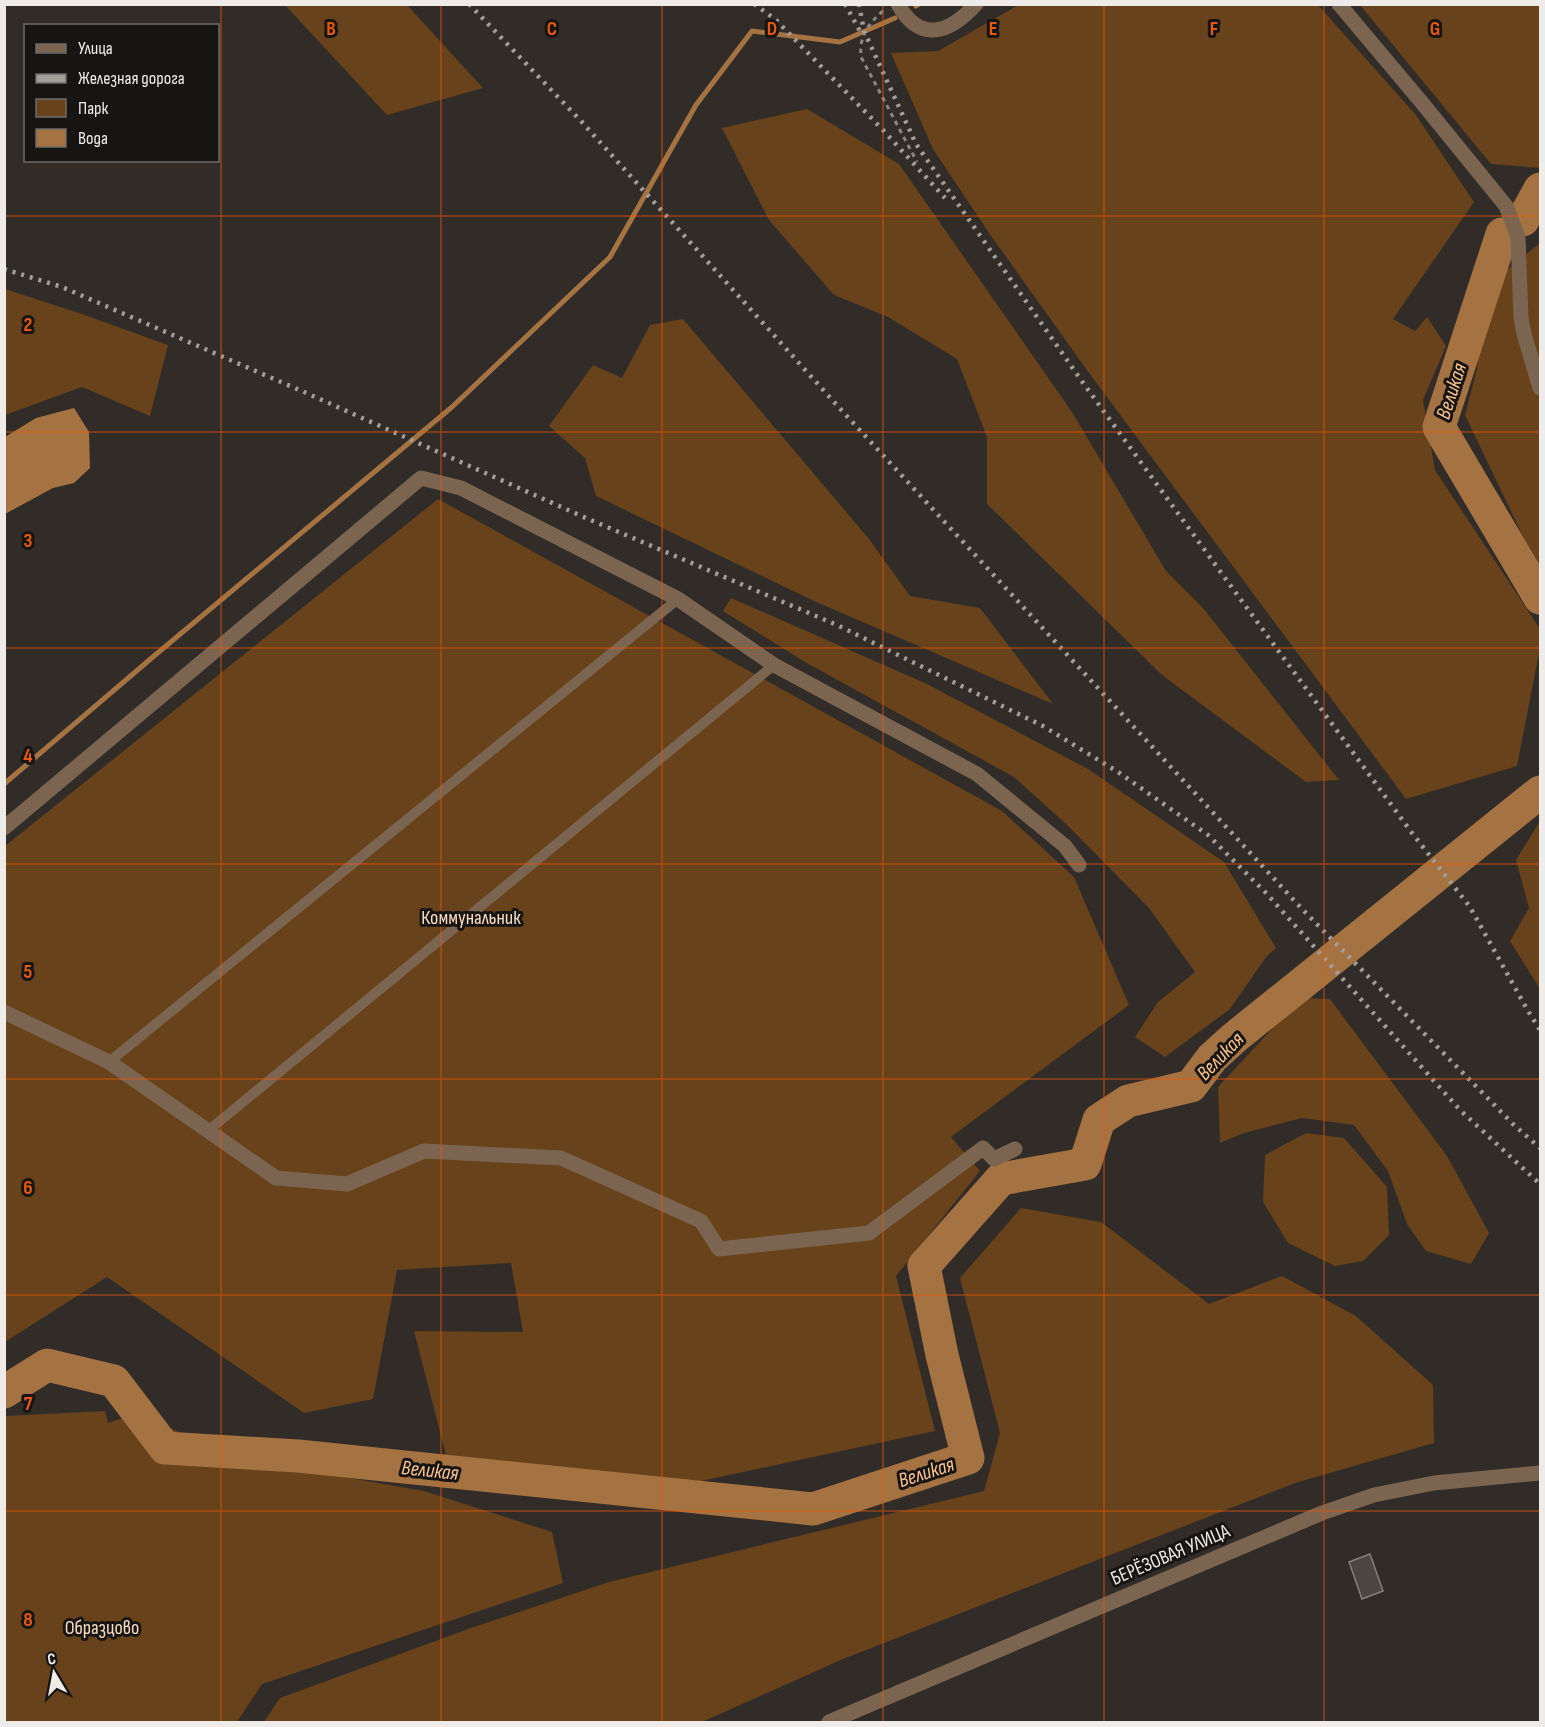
<svg xmlns="http://www.w3.org/2000/svg" width="1545" height="1727" viewBox="0 0 1545 1727" font-family="'Sofia Sans Condensed',sans-serif">
<rect width="100%" height="100%" fill="#312c28"/>
<g fill="#67421b">
<polygon points="1020,4 1318,5 1416,115 1474,202 1393,319 1415,331 1427,317 1446,346 1423,400 1435,470 1540,629 1540,648 1517,766 1406,799 1089,373 989,233 933,149 891,53 938,51"/>
<polygon points="285,5 407,5 483,88 387,115"/>
<polygon points="1360,5 1540,5 1540,168 1491,164"/>
<polygon points="807,109 899,164 1072,412 1166,571 1203,608 1339,780 1306,782 1162,675 987,504 987,437 957,359 888,317 834,295 769,220 722,128"/>
<polygon points="1540,243 1540,572 1465,415 1477,369 1482,290"/>
<polygon points="5,289 82,314 168,345 150,416 82,387 5,415"/>
<polygon points="683,319 869,539 910,596 980,608 1053,704 814,601 596,496 585,458 549,426 593,365 622,378 650,325"/>
<polygon points="438,499 1002,811 1074,877 1129,1005 951,1137 980,1171 896,1276 935,1431 654,1491 448,1463 414,1331 523,1332 511,1263 397,1270 373,1399 304,1413 107,1277 5,1342 5,846"/>
<polygon points="731,598 927,684 1088,769 1224,862 1276,948 1266,957 1230,1009 1165,1057 1135,1037 1158,1002 1195,972 1149,908 1066,824 1014,777 805,662 723,611"/>
<polygon points="1540,821 1540,989 1510,941 1529,908 1516,860"/>
<polygon points="1301,998 1330,999 1447,1156 1489,1233 1471,1264 1426,1251 1407,1224 1388,1171 1354,1125 1302,1118 1244,1133 1220,1143 1218,1087"/>
<polygon points="1306,1133 1344,1138 1387,1187 1389,1235 1363,1261 1335,1266 1288,1243 1263,1202 1265,1155"/>
<polygon points="1021,1208 1101,1222 1209,1304 1282,1276 1356,1316 1433,1385 1434,1443 1295,1483 843,1659 702,1722 264,1722 280,1698 471,1628 609,1582 984,1491 1000,1433 960,1278"/>
<polygon points="105,1411 108,1423 137,1413 190,1437 321,1473 424,1491 552,1532 563,1583 262,1684 237,1722 5,1722 5,1416"/>
</g>
<polygon fill="#a57241" points="74,408 89,432 90,468 74,483 53,488 5,514 5,437 36,418"/>
<g fill="none" stroke-linecap="round" stroke-linejoin="round">
<g stroke="#a57241" stroke-width="5">
<polyline points="916,6 919,4"/>
<polyline points="4,784 154,656 452,407 610,257 696,105 752,31 840,42 895,18"/>
</g>
<g stroke="#a57241" stroke-width="33">
<polyline points="1523,220 1540,189"/>
<polyline points="1502,234 1439,427 1540,598"/>
<polyline points="4,1392 47,1365 114,1381 165,1448 298,1456 813,1509 968,1458 942,1355 924,1266 1001,1179 1085,1164 1099,1120 1128,1101 1191,1086 1212,1058 1234,1038 1540,792"/>
</g>
</g>
<polygon fill="#4b4642" stroke="#85807b" stroke-width="1.5" points="1370,1554 1383,1591 1362,1599 1349,1562"/>
<g fill="none" stroke-linecap="round" stroke-linejoin="round">
<path stroke="#8b8784" stroke-width="3" stroke-dasharray="4.5 4.5" stroke-linecap="butt" d="M883 11C868 24 859 36 861 57L917 162"/>
<g stroke="#7b6551" stroke-width="10">
<polyline points="109,1062 678,599"/>
<polyline points="209,1130 774,665"/>
</g>
<g stroke="#7b6551" stroke-width="15">
<path d="M898 4C920 44 950 33 976 4"/>
<polyline points="1339,4 1423,104 1506,206 1518,237 1521,318 1524,334 1540,388"/>
<polyline points="4,828 421,478 461,488 678,599 774,665 977,774 1065,846 1079,865"/>
<polyline points="4,1012 109,1062 276,1178 347,1184 424,1151 561,1158 701,1221 719,1249 869,1233 983,1148 994,1159 1015,1149"/>
<polyline points="829,1722 1322,1513 1374,1495 1434,1483 1540,1473"/>
</g>
<g stroke="#a29f9b" stroke-width="4.5" stroke-dasharray="3 6" stroke-linecap="butt">
<polyline points="469,4 580,120 844,413 1302,909 1514,1125 1540,1148"/>
<polyline points="754,4 775,19 883,130 945,198"/>
<polyline points="845,4 861,33"/>
<polyline points="859,4 864,31 916,144 1081,380 1225,578 1412,833 1470,907 1528,1011 1540,1030"/>
<polyline points="4,269 62,287 304,392 586,518 837,625 1043,726 1118,772 1208,835 1266,893 1460,1110 1540,1184"/>
</g>
</g>
<path fill="none" stroke="#e8590c" stroke-width="1.5" stroke-opacity="0.55" d="M221 4V1722M441 4V1722M662 4V1722M883 4V1722M1104 4V1722M1324 4V1722M4 216H1540M4 432H1540M4 648H1540M4 864H1540M4 1079H1540M4 1295H1540M4 1511H1540"/>
<g text-anchor="middle" stroke-width="6" stroke-linejoin="round" paint-order="stroke">
<g font-size="20" fill="#fadcc1" stroke="#171513">
<text x="471" y="924">Коммунальник</text>
<text x="102" y="1634">Образцово</text>
</g>
<g font-size="20" fill="#eeebe8" stroke="#171513">
<text transform="translate(1170 1554) rotate(-23)" y="7">БЕРЁЗОВАЯ УЛИЦА</text>
</g>
<g font-size="21" font-style="italic" fill="#ffc48e" stroke="#171513">
<text transform="translate(1451 391) rotate(-72)" y="7">Великая</text>
<text transform="translate(1220 1056) rotate(-46)" y="7">Великая</text>
<text transform="translate(430 1470) rotate(6)" y="7">Великая</text>
<text transform="translate(926 1472) rotate(-18)" y="7">Великая</text>
</g>
</g>
<g font-size="20" text-anchor="middle" font-weight="bold" fill="#e8590c" stroke="#171513" stroke-width="6" stroke-linejoin="round" paint-order="stroke">
<text x="331" y="35">B</text>
<text x="552" y="35">C</text>
<text x="772" y="35">D</text>
<text x="993" y="35">E</text>
<text x="1214" y="35">F</text>
<text x="1435" y="35">G</text>
<text x="28" y="331">2</text>
<text x="28" y="547">3</text>
<text x="28" y="762">4</text>
<text x="28" y="978">5</text>
<text x="28" y="1194">6</text>
<text x="28" y="1410">7</text>
<text x="28" y="1626">8</text>
</g>
<rect width="1545" height="1727" fill="none" stroke="#eeebe8" stroke-width="12"/>
<rect x="24" y="24" width="195" height="138" fill="#171513" stroke="#6d6b68" stroke-width="1.5"/>
<rect x="36" y="44" width="30" height="9" fill="#7b6551" stroke="#6d6b68" stroke-width="1.5"/>
<text x="78" y="54" font-size="18" fill="#eeebe8">Улица</text>
<rect x="36" y="74" width="30" height="9" fill="#a29f9b" stroke="#6d6b68" stroke-width="1.5"/>
<text x="78" y="84" font-size="18" fill="#eeebe8">Железная дорога</text>
<rect x="36" y="99" width="30" height="18" fill="#67421b" stroke="#6d6b68" stroke-width="1.5"/>
<text x="78" y="114" font-size="18" fill="#eeebe8">Парк</text>
<rect x="36" y="129" width="30" height="18" fill="#a57241" stroke="#6d6b68" stroke-width="1.5"/>
<text x="78" y="144" font-size="18" fill="#eeebe8">Вода</text>
<g transform="translate(54 1673) rotate(350)" stroke="#171513" stroke-width="4.5" paint-order="stroke">
<path d="M0-4.5L10 22L0 15L-10 22Z" fill="#eeebe8"/>
<text y="-9" font-size="16" font-weight="bold" text-anchor="middle" fill="#eeebe8">С</text>
</g>
</svg>
